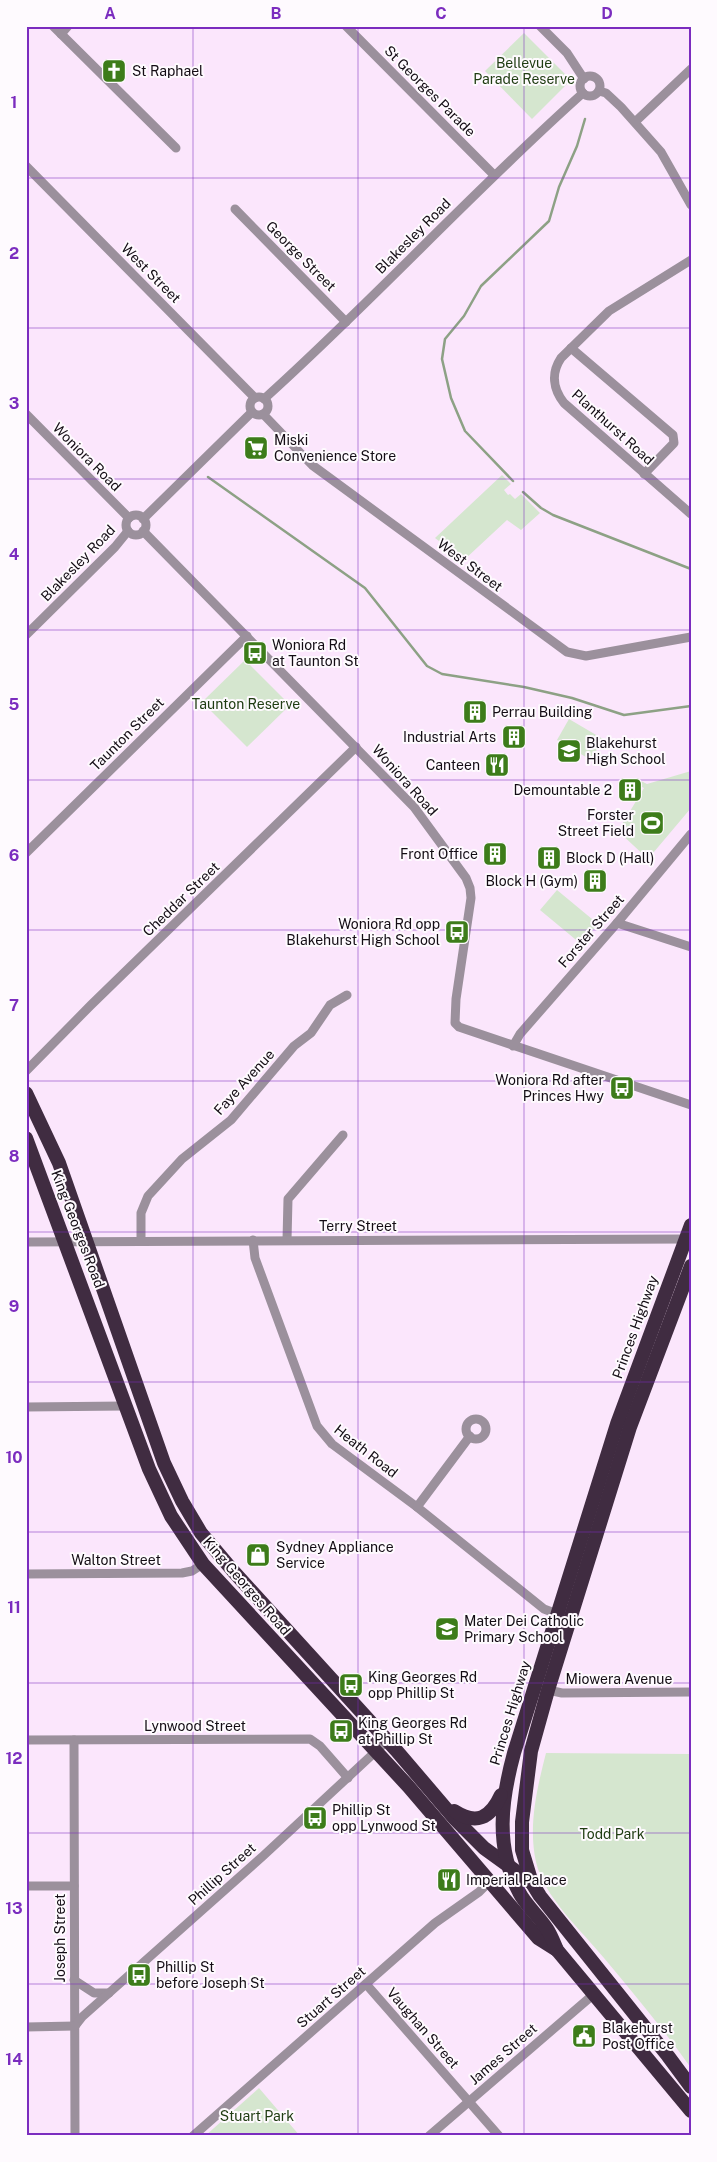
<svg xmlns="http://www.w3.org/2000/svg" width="717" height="2162" viewBox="0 0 717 2162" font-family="'Public Sans',sans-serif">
<rect width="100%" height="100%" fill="#fbe6fc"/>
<g fill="#d5e6cf">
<polygon points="524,33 571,80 532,119 485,71"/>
<polygon points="502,475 511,484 504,490 508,495 510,494 515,499 521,494 540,513 521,530 507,520 464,560 435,538"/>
<polygon points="245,660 290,705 247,747 202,702"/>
<polygon points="569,719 603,739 591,760 557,740"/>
<polygon points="691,771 691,808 648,859 618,831 644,788 632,782 635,778 647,784"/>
<polygon points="557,890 598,924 581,944 540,910"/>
<path d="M546 1753 691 1754V2068C664 2030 634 1994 604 1958 581 1930 544 1897 536 1862 528 1826 537 1788 546 1753Z"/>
<polygon points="259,2088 300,2136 205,2136"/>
</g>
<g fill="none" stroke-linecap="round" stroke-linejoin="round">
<g stroke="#8da185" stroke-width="2.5">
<polyline points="208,477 365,588 427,666 442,674 524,687 572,698 624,715 691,706"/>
<polyline points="513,481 465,431 451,398 442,359 445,339 464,316 481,286 549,221 559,187 577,146 585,119"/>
<polyline points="523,492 541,508 553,515 691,569"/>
</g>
<g stroke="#9b909c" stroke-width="9">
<polyline points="53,26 176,148"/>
<polyline points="346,26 494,175"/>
<polyline points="540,26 567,53 584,79"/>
<polyline points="61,34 68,26"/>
<circle cx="590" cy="86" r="10"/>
<polyline points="599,91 606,93 621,107 661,152 691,205"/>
<polyline points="635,122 691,69"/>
<polyline points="26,166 255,398"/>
<polyline points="235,209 346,322"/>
<path d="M691 260 609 311 561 358C551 373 553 389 564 403L691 514"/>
<polyline points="571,348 673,435 674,443 644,474"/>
<circle cx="259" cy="406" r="9"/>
<path d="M264 399C374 300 473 191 583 93"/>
<polyline points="26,414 129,518"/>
<polyline points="263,414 312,465 567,652 586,656 691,637"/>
<circle cx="136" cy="525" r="10"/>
<polyline points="143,519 252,412"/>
<polyline points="143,531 414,807 466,878 470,888 471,898 456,999 455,1023 459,1027 691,1105"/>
<polyline points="26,635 115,547 128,531"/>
<polyline points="26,853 247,636"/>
<polyline points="617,923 691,947"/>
<polyline points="513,1046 520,1034 617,923 691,834"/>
<polyline points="26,1071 91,1005 356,747"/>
<polyline points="141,1240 141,1213 148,1196 182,1159 231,1120 294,1046 311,1033 330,1005 347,995"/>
<polyline points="253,1240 255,1258 317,1426 332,1444 417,1507 544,1609 560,1615"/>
<polyline points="287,1240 288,1199 343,1135"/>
<polyline points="26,1242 688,1239"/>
<polyline points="26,1407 125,1406"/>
<circle cx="476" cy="1429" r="10"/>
<polyline points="417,1507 470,1436"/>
<polyline points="26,1574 182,1573 192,1571 203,1564"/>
<polyline points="548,1690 562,1693 691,1692"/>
<polyline points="26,1740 310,1739 320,1746 348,1778"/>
<polyline points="74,1740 75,2136"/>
<polyline points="26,1886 74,1886"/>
<polyline points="74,1980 94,1993 109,1993"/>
<polyline points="366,1984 499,2136"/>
<polyline points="75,2026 82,2017 263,1856 387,1741"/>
<polyline points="26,2027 75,2026"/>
<polyline points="193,2136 435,1923 479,1892 489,1882"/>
<polyline points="429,2136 594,1994"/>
</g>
<g stroke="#402c41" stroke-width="14">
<polyline points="26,1093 59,1163 164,1463 182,1501 201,1533 234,1572 396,1750 454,1818 484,1848 532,1883"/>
<polyline points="26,1138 149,1469 171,1516 203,1564 408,1786 538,1938 557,1950"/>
<path d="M691 1225 617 1424 514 1753C501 1801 495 1847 519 1892 526 1906 539 1916 547 1929 551 1935 554 1943 557 1950L691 2111"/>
<polyline points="691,1266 630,1427 548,1690 531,1751 522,1822 522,1850 532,1883 540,1896 668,2056 691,2087"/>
<path d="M454 1811C476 1825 490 1819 501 1795"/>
</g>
</g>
<path fill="none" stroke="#7b2cbf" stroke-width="1" stroke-opacity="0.55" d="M193 26V2136M358 26V2136M524 26V2136M26 178H691M26 328H691M26 479H691M26 630H691M26 780H691M26 930H691M26 1081H691M26 1232H691M26 1382H691M26 1532H691M26 1683H691M26 1833H691M26 1984H691"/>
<defs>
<symbol id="church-square" viewBox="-11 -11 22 22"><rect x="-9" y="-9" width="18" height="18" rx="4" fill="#3d7c1a" stroke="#fefafe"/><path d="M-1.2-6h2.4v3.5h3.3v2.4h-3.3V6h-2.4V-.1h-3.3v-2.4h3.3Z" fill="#fff"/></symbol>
<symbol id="supermarket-square" viewBox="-11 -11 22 22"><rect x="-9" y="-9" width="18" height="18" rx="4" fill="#3d7c1a" stroke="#fefafe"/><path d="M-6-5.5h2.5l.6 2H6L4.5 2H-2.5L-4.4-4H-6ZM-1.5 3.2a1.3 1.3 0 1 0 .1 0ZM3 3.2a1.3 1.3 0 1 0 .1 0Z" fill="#fff"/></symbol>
<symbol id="bus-square" viewBox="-11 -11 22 22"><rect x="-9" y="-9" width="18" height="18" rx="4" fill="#3d7c1a" stroke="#fefafe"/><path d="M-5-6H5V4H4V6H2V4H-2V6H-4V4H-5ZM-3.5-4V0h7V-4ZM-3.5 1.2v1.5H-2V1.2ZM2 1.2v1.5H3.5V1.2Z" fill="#fff"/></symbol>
<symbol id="building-square" viewBox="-11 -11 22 22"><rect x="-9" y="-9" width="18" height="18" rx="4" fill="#3d7c1a" stroke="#fefafe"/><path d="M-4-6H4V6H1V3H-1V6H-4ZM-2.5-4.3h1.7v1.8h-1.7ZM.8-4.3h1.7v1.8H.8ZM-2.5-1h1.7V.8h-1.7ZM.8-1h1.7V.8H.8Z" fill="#fff"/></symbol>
<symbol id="school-square" viewBox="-11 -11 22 22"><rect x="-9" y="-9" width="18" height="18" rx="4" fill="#3d7c1a" stroke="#fefafe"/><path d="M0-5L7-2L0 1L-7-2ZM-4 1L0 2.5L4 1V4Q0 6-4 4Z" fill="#fff"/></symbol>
<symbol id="restaurant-square" viewBox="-11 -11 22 22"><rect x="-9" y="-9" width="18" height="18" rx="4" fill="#3d7c1a" stroke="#fefafe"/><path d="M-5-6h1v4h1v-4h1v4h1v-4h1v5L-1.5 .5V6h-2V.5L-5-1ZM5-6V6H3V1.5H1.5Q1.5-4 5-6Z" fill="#fff"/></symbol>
<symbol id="stadium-square" viewBox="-11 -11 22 22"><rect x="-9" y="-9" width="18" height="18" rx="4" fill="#3d7c1a" stroke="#fefafe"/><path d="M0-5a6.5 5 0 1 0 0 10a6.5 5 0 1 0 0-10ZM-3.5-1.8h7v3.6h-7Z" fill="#fff"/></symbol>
<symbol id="shop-square" viewBox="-11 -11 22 22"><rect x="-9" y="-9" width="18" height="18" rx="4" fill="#3d7c1a" stroke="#fefafe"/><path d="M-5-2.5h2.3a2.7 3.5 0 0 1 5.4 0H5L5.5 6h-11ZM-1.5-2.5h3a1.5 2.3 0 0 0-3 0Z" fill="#fff"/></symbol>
<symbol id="civic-square" viewBox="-11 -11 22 22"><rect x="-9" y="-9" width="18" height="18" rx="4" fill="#3d7c1a" stroke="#fefafe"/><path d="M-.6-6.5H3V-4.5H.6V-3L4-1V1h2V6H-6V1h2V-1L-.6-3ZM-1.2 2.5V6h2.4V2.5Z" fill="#fff"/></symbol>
</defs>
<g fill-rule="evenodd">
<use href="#church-square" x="100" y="57" width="28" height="28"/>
<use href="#supermarket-square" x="242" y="434" width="28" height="28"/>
<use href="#bus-square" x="241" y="639" width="28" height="28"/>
<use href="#building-square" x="461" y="698" width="28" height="28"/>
<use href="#building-square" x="500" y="723" width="28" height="28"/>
<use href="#school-square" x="555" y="737" width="28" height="28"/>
<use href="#restaurant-square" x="483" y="751" width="28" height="28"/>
<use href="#building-square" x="616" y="776" width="28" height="28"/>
<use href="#stadium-square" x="638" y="809" width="28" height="28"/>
<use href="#building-square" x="481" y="840" width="28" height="28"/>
<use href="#building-square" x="535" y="844" width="28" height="28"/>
<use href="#building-square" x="581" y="867" width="28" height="28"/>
<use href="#bus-square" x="443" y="918" width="28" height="28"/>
<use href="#bus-square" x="608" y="1074" width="28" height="28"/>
<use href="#shop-square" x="244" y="1541" width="28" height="28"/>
<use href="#school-square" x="433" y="1615" width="28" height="28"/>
<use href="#bus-square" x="337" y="1671" width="28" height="28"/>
<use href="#bus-square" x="327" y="1717" width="28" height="28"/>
<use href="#bus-square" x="301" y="1804" width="28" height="28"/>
<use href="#restaurant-square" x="435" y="1866" width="28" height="28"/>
<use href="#bus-square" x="125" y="1961" width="28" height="28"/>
<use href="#civic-square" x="570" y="2022" width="28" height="28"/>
</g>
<g text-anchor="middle" stroke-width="4" stroke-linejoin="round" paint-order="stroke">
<g font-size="14" fill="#203d13" stroke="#fefafe">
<text x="524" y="68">Bellevue<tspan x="524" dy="16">Parade Reserve</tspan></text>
<text x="246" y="709">Taunton Reserve</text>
<text x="612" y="1839">Todd Park</text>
<text x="257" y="2121">Stuart Park</text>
</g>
<g font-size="14" fill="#130c14" stroke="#fefafe" text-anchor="start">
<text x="132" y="76">St Raphael</text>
<text x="274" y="445">Miski<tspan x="274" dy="16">Convenience Store</tspan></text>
<text x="272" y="650">Woniora Rd<tspan x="272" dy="16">at Taunton St</tspan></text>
<text x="492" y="717">Perrau Building</text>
<text x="496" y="742" text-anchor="end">Industrial Arts</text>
<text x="586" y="748">Blakehurst<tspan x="586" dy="16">High School</tspan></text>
<text x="480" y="770" text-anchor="end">Canteen</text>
<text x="612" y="795" text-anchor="end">Demountable 2</text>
<text x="634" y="820" text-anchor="end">Forster<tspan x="634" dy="16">Street Field</tspan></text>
<text x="478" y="859" text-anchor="end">Front Office</text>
<text x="566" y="863">Block D (Hall)</text>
<text x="578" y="886" text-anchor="end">Block H (Gym)</text>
<text x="440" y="929" text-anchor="end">Woniora Rd opp<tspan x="440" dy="16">Blakehurst High School</tspan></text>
<text x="604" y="1085" text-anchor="end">Woniora Rd after<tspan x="604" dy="16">Princes Hwy</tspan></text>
<text x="276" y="1552">Sydney Appliance<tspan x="276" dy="16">Service</tspan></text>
<text x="464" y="1626">Mater Dei Catholic<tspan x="464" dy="16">Primary School</tspan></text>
<text x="368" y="1682">King Georges Rd<tspan x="368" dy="16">opp Phillip St</tspan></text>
<text x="358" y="1728">King Georges Rd<tspan x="358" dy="16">at Phillip St</tspan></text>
<text x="332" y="1815">Phillip St<tspan x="332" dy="16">opp Lynwood St</tspan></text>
<text x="466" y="1885">Imperial Palace</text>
<text x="156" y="1972">Phillip St<tspan x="156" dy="16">before Joseph St</tspan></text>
<text x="602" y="2033">Blakehurst<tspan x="602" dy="16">Post Office</tspan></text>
</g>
<g font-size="14" fill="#130c14" stroke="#fefafe">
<text transform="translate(430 91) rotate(45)" y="5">St Georges Parade</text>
<text transform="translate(413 236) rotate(-45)" y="5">Blakesley Road</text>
<text transform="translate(301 256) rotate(45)" y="5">George Street</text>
<text transform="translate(151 273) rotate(45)" y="5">West Street</text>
<text transform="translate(613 427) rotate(42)" y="5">Planthurst Road</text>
<text transform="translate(87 457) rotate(45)" y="5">Woniora Road</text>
<text transform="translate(78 563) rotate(-46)" y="5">Blakesley Road</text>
<text transform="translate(470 565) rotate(37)" y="5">West Street</text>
<text transform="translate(127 734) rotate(-45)" y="5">Taunton Street</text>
<text transform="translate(405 780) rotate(48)" y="5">Woniora Road</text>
<text transform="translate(181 899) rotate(-44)" y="5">Cheddar Street</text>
<text transform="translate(591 931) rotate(-49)" y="5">Forster Street</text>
<text transform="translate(244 1082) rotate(-48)" y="5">Faye Avenue</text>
<text x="358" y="1231">Terry Street</text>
<text transform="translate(78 1229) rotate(69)" y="5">King Georges Road</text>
<text transform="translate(635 1327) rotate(-70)" y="5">Princes Highway</text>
<text transform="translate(366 1451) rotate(38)" y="5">Heath Road</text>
<text x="116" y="1565">Walton Street</text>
<text transform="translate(247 1586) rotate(49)" y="5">King Georges Road</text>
<text x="619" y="1684">Miowera Avenue</text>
<text transform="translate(510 1713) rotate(-73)" y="5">Princes Highway</text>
<text x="195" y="1731">Lynwood Street</text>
<text transform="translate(222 1874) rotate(-42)" y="5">Phillip Street</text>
<text transform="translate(60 1938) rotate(-90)" y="5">Joseph Street</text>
<text transform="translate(331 1997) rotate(-41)" y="5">Stuart Street</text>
<text transform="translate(423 2028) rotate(49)" y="5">Vaughan Street</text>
<text transform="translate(503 2054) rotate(-41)" y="5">James Street</text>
</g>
</g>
<rect width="717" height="2162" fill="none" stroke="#fefafe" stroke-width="55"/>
<rect x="28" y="28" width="662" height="2106" fill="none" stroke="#7b2cbf" stroke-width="2"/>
<g font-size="16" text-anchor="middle" font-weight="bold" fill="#7b2cbf">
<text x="110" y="19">A</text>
<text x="276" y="19">B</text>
<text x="441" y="19">C</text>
<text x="607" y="19">D</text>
<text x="14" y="108">1</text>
<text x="14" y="259">2</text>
<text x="14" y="409">3</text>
<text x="14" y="560">4</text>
<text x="14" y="710">5</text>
<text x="14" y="861">6</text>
<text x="14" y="1011">7</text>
<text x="14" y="1162">8</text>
<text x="14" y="1312">9</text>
<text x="14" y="1463">10</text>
<text x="14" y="1613">11</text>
<text x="14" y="1764">12</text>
<text x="14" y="1914">13</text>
<text x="14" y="2065">14</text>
</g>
</svg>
